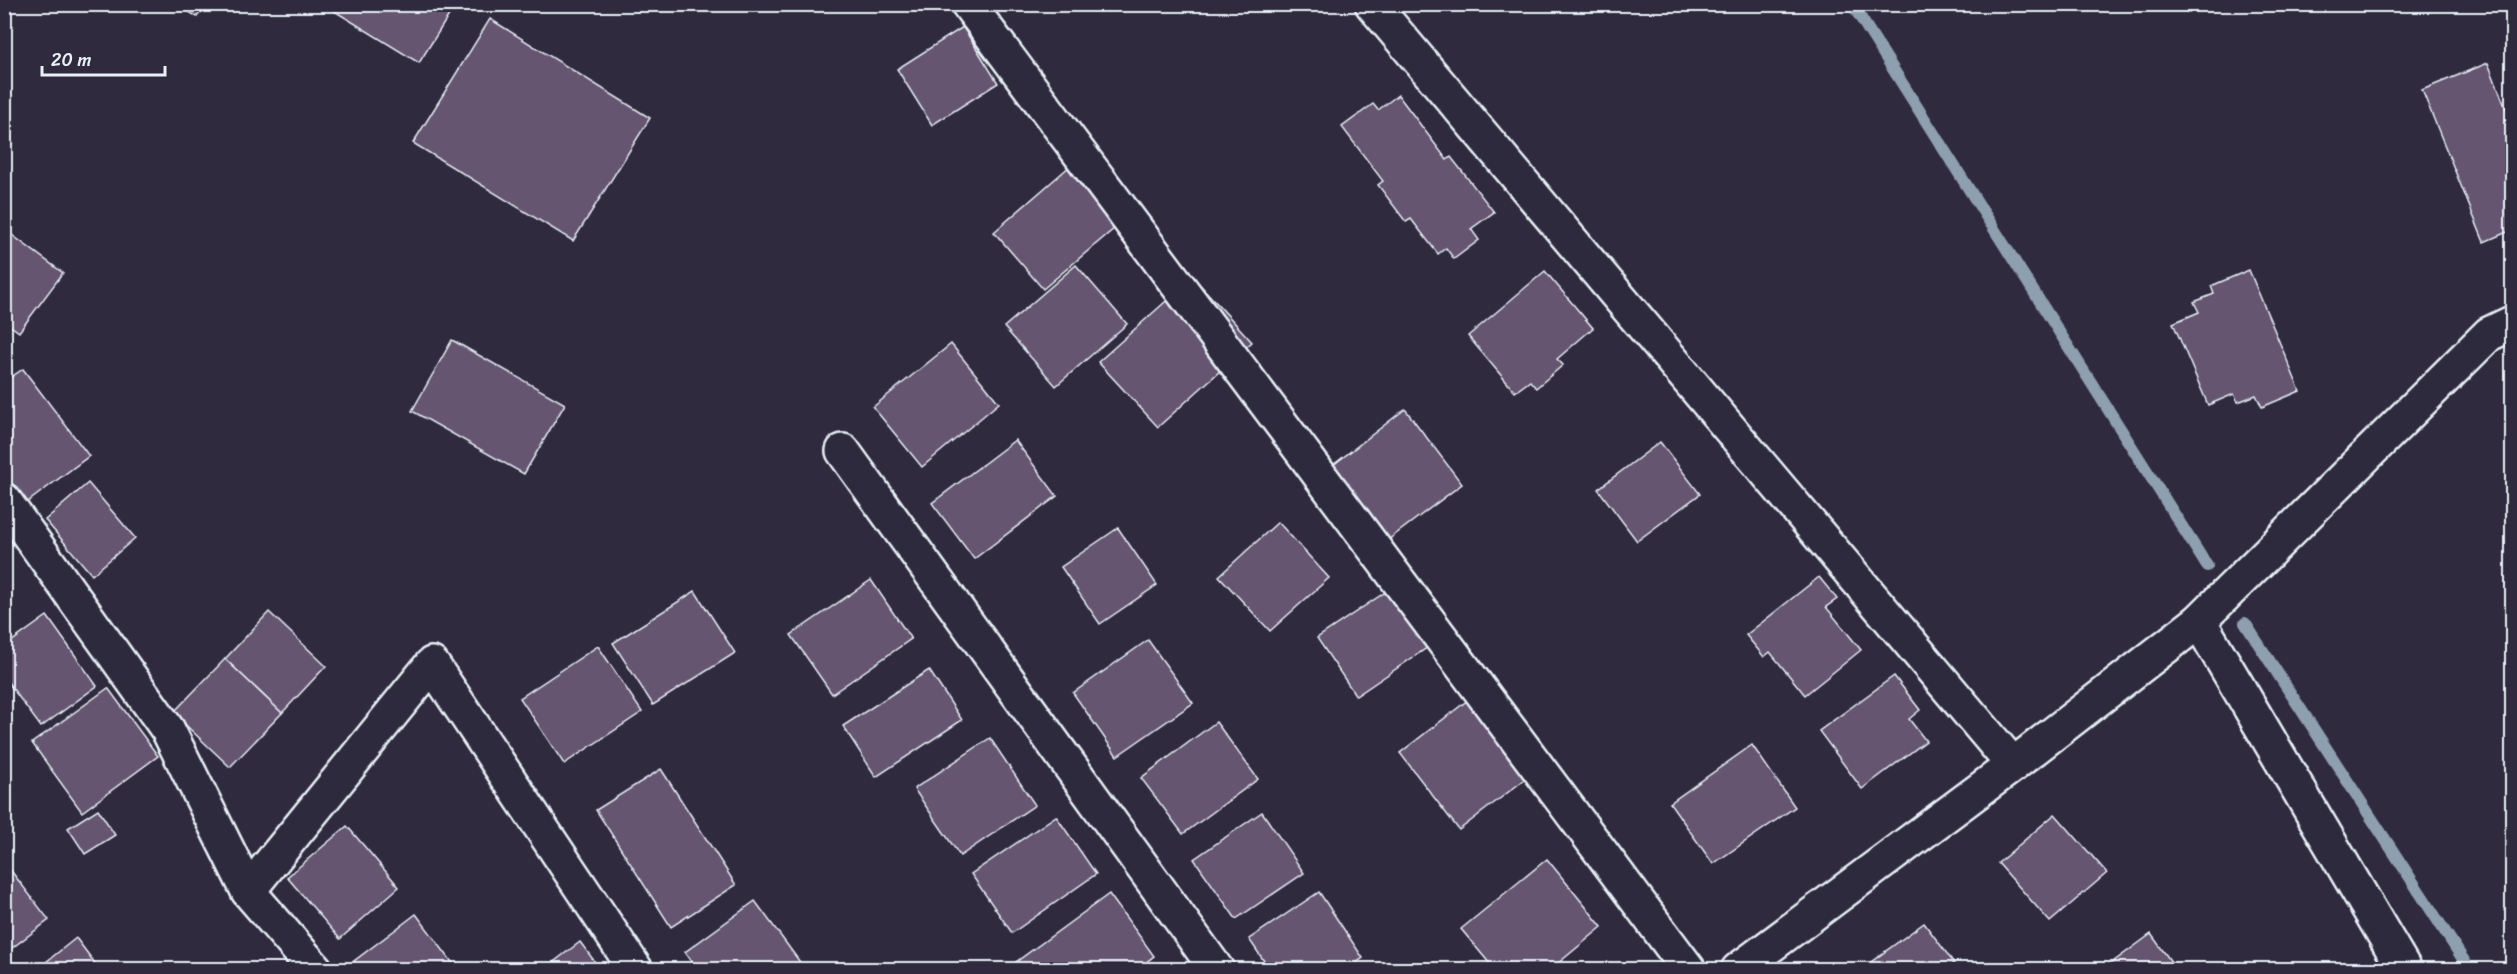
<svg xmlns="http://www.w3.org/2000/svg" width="2517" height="974" viewBox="0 0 2517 974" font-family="Sriracha,sans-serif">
<rect width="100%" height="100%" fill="#2f2a3d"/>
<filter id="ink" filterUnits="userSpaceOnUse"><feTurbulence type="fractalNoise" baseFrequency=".0167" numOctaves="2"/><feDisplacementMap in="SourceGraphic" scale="12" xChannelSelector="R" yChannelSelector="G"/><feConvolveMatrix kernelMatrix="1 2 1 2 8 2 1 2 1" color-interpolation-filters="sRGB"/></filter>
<g filter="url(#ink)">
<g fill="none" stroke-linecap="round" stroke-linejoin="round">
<g stroke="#8e9faf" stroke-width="12">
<polyline points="1852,4 2207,566"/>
<polyline points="2245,623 2470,970"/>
</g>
</g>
<g fill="#655570" stroke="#e8f1f8" stroke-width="1.5">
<polygon points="177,4 205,4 197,17"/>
<polygon points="323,4 456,4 419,63"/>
<polygon points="490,19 650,118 573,241 413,143"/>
<polygon points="963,27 998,83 932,125 897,69"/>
<polygon points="2488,63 2512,124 2512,230 2484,242 2422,90"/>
<polygon points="1398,95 1447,160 1451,157 1494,212 1471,229 1479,240 1454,259 1446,248 1438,254 1411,219 1406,222 1378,185 1383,181 1342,127 1373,104 1378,110"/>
<polygon points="1078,159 1128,217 1043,289 994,232"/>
<polygon points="4,229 63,273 19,332 4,321"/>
<polygon points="1076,265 1127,324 1056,386 1004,327"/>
<polygon points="2249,270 2300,391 2262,407 2256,395 2238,402 2234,394 2208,405 2173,323 2199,312 2194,302 2214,294 2211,286"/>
<polygon points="1545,271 1593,328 1557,359 1563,365 1536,388 1530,381 1515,392 1468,336"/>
<polygon points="1193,277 1252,342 1158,427 1098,362"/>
<polygon points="452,340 565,404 524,474 412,411"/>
<polygon points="951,344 999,403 922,467 873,407"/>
<polygon points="23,369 89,456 21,507 4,484 4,382"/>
<polygon points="1405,409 1462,484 1388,540 1332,466"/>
<polygon points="1015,440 1057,496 974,559 932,503"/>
<polygon points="1660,442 1700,494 1637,541 1598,489"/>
<polygon points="88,483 135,538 92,575 45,520"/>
<polygon points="1278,522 1329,578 1270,631 1219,576"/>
<polygon points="1118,528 1157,585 1100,624 1061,567"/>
<polygon points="1819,577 1837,599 1826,607 1861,650 1805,695 1770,652 1764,657 1746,635"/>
<polygon points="871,580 911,639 832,694 791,635"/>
<polygon points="1396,585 1434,643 1356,696 1317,638"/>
<polygon points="695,591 735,653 653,705 613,643"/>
<polygon points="269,612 326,666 282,713 225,659"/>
<polygon points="47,616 97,686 41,727 4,677 4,647"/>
<polygon points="1148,640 1193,703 1117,756 1073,693"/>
<polygon points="598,646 642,712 564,764 520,698"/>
<polygon points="225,659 282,713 230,767 173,713"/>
<polygon points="929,670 962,720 876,777 843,726"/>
<polygon points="1894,676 1920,710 1909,719 1926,741 1862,789 1819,731"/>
<polygon points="108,688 158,756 82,812 32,743"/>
<polygon points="1477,693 1537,770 1459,830 1400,753"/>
<polygon points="1216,722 1258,779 1183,834 1141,778"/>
<polygon points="990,738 1035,805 960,856 914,789"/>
<polygon points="1752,745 1795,807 1713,864 1670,803"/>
<polygon points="661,769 736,885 671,927 596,810"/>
<polygon points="98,809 115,835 85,854 68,828"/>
<polygon points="1262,812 1304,873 1236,919 1194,859"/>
<polygon points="2055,814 2107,873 2050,922 1998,863"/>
<polygon points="1056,816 1096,874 1012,933 971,874"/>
<polygon points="347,826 399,887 340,939 287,877"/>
<polygon points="1547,859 1602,927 1550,970 1495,970 1461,929"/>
<polygon points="5,863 49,920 4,954 4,864"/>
<polygon points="1319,892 1363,958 1346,970 1270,970 1249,939"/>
<polygon points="1109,894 1154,956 1136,970 1021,970 1016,962"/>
<polygon points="755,901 805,969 698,970 685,952"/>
<polygon points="416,914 458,970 360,970 354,961"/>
<polygon points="1924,923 1954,963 1945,970 1876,970 1871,962"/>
<polygon points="2151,934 2177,970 2102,970"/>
<polygon points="76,938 100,970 36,970"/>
<polygon points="580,942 601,970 543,970"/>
</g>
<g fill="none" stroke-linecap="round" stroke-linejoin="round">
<defs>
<g id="minor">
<polyline points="968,4 1689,970"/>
<polyline points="1372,4 2013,765"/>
<polyline points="843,451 1217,970"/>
<polyline points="4,500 168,730 248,891 316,970"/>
<polyline points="2199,621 2405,970"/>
<polyline points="248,891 432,664 636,970"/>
<polyline points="1738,970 2013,765 2199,621 2489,334 2512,323"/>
</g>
</defs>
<use href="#minor" stroke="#e8f1f8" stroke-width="38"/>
<use href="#minor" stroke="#2f2a3d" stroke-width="33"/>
</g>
</g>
<rect width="2517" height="974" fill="none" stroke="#2f2a3d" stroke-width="24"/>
<rect x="12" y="12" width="2493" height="950" fill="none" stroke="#e8f1f8" stroke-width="2" filter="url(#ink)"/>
<path d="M42 66v9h123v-9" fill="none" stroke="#e8f1f8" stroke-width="3"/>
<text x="51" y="66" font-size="18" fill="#e8f1f8" stroke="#2f2a3d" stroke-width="4.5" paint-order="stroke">20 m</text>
</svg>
